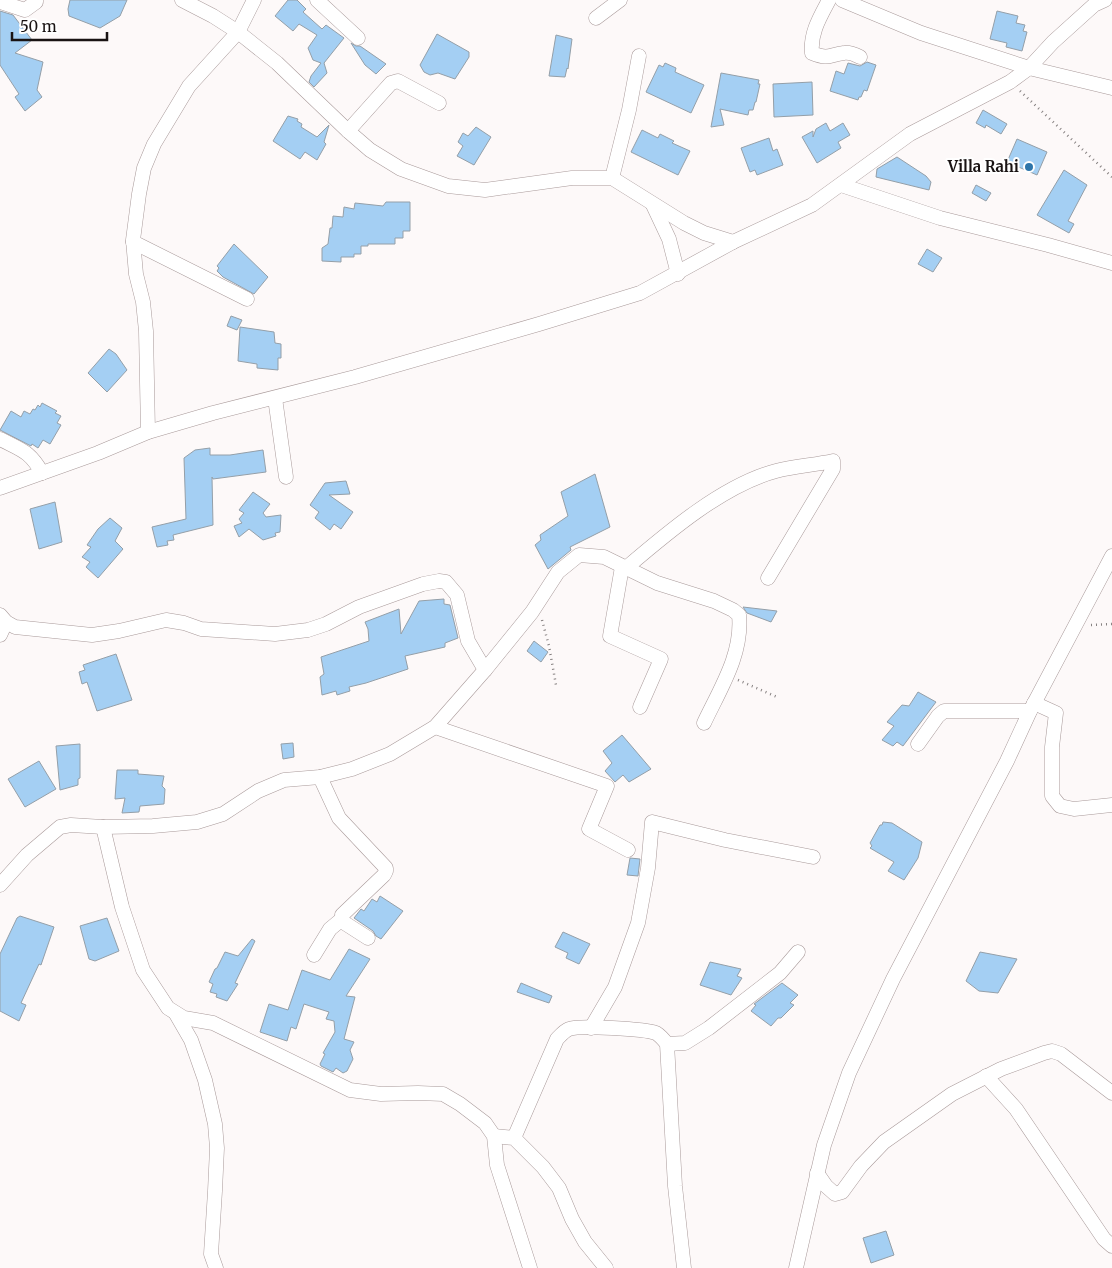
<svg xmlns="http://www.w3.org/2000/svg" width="1112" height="1268" viewBox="0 0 1112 1268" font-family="Merriweather,serif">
<rect width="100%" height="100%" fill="#fdf9f9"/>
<g fill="#a4cff3" stroke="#949fa8">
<polygon points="70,0 127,0 120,16 100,28 69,16 68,9"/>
<polygon points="288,0 297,0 306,9 303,12 322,29 326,25 344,38 324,63 327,73 314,87 309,82 311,76 321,63 313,60 308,48 317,35 299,24 293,31 275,16"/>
<polygon points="0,11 13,15 32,40 15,53 43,62 37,90 42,97 25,111 15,97 19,94 0,65"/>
<polygon points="997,11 1018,16 1016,23 1025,25 1023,31 1027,32 1022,51 1006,47 1007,43 990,39"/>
<polygon points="437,34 469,52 469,57 455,79 438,73 430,75 424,72 420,65"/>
<polygon points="556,35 572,39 568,69 567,68 565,77 549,76"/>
<polygon points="351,43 356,46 360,46 386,64 376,74 365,65"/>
<polygon points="867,62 876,65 867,91 864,90 861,97 859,97 858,100 830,91 836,71 844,74 848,63 860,66"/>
<polygon points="665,63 676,68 675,72 704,85 691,113 646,92 659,65 663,67"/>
<polygon points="721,73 759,80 758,84 760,84 756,102 755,102 753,110 749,110 748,115 720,109 724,125 711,127"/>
<polygon points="812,82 813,115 774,117 773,84"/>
<polygon points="983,110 1007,124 1001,134 986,125 985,128 976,123"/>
<polygon points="288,116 298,119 297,121 302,124 301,127 317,137 329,125 324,142 326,144 317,160 305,152 300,159 273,141"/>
<polygon points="826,123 830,131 843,123 850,135 838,142 841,148 817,163 802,137 813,131 813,137 816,129"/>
<polygon points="476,127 491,137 474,165 457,156 463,146 458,142 463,133 468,136"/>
<polygon points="642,130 658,138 660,134 674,141 672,143 690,151 678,175 631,152"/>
<polygon points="769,138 773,151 777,149 783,165 757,175 755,170 750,172 741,148"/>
<polygon points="1017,139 1047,152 1037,175 1007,162"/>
<polygon points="897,157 926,176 931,182 929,190 876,177 877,169"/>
<polygon points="1064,170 1087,185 1068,221 1074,224 1069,233 1037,215"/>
<polygon points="976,185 991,193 986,201 972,193"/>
<polygon points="386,202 410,202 410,231 403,231 403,238 395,238 395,244 368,244 368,246 361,246 361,254 354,254 354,257 341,257 341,262 322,261 322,248 328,244 330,228 332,228 333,216 343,217 344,207 354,209 355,203 383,206"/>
<polygon points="234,244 268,277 254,294 223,277 217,271 219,268 217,266"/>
<polygon points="927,249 942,258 933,272 918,264"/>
<polygon points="231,316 242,320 237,330 227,326"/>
<polygon points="240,327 274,332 275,343 281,344 281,358 278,358 278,370 257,368 257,364 238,361"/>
<polygon points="109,349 116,354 127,370 107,392 88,373"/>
<polygon points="42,403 57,411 55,413 61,416 57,423 61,425 50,444 43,440 38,448 32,444 31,446 0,430 11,411 21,417 24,411 30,414 33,409 35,410 38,405 40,407"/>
<polygon points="210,448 210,455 230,455 263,450 266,472 213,479 212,477 213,525 173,535 174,540 167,541 168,545 157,547 152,527 186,519 184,458 195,450"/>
<polygon points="595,474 610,527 570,547 571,550 548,569 535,545 541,540 540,535 568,516 561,492"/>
<polygon points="346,481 350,494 329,495 353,512 341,529 334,524 330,530 315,518 319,512 310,505 325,483"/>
<polygon points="253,492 270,504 263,513 266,517 281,515 280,532 275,533 276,536 263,540 249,529 239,537 234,526 242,523 239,519 244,513 239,510"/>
<polygon points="55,502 62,542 39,549 30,509"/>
<polygon points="110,518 122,528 115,541 123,549 98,578 86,567 90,562 82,557 91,547 87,545 98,529"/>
<polygon points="444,599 444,604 450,605 458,638 445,643 445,647 405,656 408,669 366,683 349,687 350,691 337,695 336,691 322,695 320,677 324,674 321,657 369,641 368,629 365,622 399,609 401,634 419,601"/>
<polygon points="743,607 777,611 771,622 747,613"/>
<polygon points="534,641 548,652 541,662 527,651"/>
<polygon points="116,654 132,700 97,711 87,682 82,684 79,672 85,670 83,665"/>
<polygon points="918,692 936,702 903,746 897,742 893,746 882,740 894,726 887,722 902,705 909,706"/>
<polygon points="622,735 651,769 629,782 623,775 615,782 605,771 612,763 603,751"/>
<polygon points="293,743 294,757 283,759 281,744"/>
<polygon points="80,744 80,778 78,779 78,785 60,790 56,746"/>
<polygon points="39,761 56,789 25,807 8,779"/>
<polygon points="117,770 138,770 138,774 164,776 162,786 165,789 164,804 140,806 139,812 122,813 125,798 115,799"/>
<polygon points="883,822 892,823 922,842 918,858 904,880 888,871 894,862 870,848 872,846 870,843 880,825 882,825"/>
<polygon points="630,858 640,859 638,876 627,875"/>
<polygon points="380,896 403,911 381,939 376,936 373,931 354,918 361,909 364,911 372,899 377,902"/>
<polygon points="20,916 54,927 41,965 39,964 21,1003 26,1005 19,1021 0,1011 0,954 17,918"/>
<polygon points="107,918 119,951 95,961 89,959 80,926"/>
<polygon points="563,932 590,944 579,964 566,958 568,953 555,947"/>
<polygon points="252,939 255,941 235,983 238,984 227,1001 216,997 217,994 210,992 213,984 209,982 215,969 217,968 225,952 238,956"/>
<polygon points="349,949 370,959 346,996 355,997 344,1039 354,1042 350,1050 353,1059 347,1071 343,1073 336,1068 333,1072 321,1066 320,1064 325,1054 323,1053 335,1032 334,1021 326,1019 329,1012 304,1004 296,1029 291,1027 287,1041 260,1032 269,1004 288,1010 302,970 330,980"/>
<polygon points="980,952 1017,959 998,993 979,991 966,981"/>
<polygon points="710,962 741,969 737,976 742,978 731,995 700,985"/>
<polygon points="521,983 552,996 549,1003 517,992"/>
<polygon points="782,983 798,995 790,1003 794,1005 781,1018 778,1018 771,1026 751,1011 756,1005 754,1004"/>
<polygon points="886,1231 894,1255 871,1263 863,1238"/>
</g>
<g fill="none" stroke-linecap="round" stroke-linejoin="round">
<defs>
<g id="minor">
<polyline points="182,0 213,16 238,32 277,63 348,131 370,150 401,169 448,186 485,190 572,178 612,178 684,223 704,233 733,242"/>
<polyline points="317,0 358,38"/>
<path d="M829 0C820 17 810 33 812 53 830 60 828 55 844 53 849 52 856 55 860 57"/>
<polyline points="842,0 921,33 1029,68 1112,88"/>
<polyline points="0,2 25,10 36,2 36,0"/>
<polyline points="596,18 620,0"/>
<polyline points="348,131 391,83 398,81 439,103"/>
<polyline points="612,178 629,110 639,56"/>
<polyline points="841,185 940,218 1048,245 1112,263"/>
<polyline points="653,205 669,239 678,274"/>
<polyline points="133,242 247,299"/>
<polyline points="275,398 286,477"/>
<polyline points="148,432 146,331 143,302 136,274 133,240 139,194 144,168 154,144 189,86 238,32 254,0"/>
<path d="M0 439C21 450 30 451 42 473"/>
<polyline points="0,488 98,453 148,432 213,413 355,377 539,324 640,293 733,242 812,205 910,134 1010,82 1029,68 1053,42 1094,5 1105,0"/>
<polyline points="622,567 610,636 661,659 640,707"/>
<path d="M626 568C667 533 723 485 776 471 795 466 815 465 833 461V469L768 578"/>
<polyline points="0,615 6,622 15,627 92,635 119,631 166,620 184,623 201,629 275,634 308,630 326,624 359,607 423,584 439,581 446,582 457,595 468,641 485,670"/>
<polyline points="0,635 6,622"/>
<polyline points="1034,703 1056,713 1052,747 1052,796 1060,806 1074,809 1112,805"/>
<polyline points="435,727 607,786 589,829 628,850"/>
<polyline points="918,744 938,716 944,711 1030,711"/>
<polyline points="320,777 339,818 386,868 386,871 384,875 342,915 343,922 368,938"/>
<polyline points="103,827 122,907 143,970 168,1008 184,1018 213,1023 350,1090 381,1094 418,1093 443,1094 460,1104 485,1123 494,1136 497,1165 530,1268"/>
<path d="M0 885 27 855 60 827 71 825 103 827 153 826 197 822 223 814 258 791 284 780 320 777 352 769 390 754 435 727 485 670 532 612 558 572 579 555 604 557 657 583 714 601 733 610 739 615C743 654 720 689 704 723"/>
<polyline points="314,955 330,929 342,919"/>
<polyline points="176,1014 191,1040 205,1080 215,1124 217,1148 215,1191 211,1254 216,1268"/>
<polyline points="591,1028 615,987 638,923 648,868 652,822 725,840 813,857"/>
<polyline points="667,1044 685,1043 709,1028 780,973 798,952"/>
<polyline points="986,1076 1016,1109 1104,1239 1112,1246"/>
<polyline points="494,1136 514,1138 543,1167 559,1188 572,1219 585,1242 606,1268"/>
<path d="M514 1138 557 1039C560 1036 564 1031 569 1029 580 1025 645 1029 656 1033 661 1036 664 1040 667 1044L675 1186 684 1268"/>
<polyline points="817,1173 826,1186 835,1194 842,1192 861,1166 884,1142 952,1094 1001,1069 1044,1053 1052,1051 1061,1054 1112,1093"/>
<polyline points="796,1268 824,1145 849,1073 893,979 1007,761 1030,711 1112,556"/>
</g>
</defs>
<use href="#minor" stroke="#a99a9a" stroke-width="15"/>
<g stroke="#868181" stroke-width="2.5" stroke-dasharray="1 4" stroke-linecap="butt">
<polyline points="1020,91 1112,177"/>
<polyline points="542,620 549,646 556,685"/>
<polyline points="1091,625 1112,624"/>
<polyline points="738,680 777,697"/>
</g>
<use href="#minor" stroke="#fff" stroke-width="14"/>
</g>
<circle fill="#2e75aa" stroke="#fff" stroke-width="2" cx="1029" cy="167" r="5"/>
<g text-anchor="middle" stroke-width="4" stroke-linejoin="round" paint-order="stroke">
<g font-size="15" font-weight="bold" fill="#191313" stroke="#fff" text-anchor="end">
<text x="1019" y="172">Villa Rahi</text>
</g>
</g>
<path d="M12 32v8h95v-8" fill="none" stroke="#191313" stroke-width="2.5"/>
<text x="20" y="32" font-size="15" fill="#191313" stroke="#ffffff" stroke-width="4" paint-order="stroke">50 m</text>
</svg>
